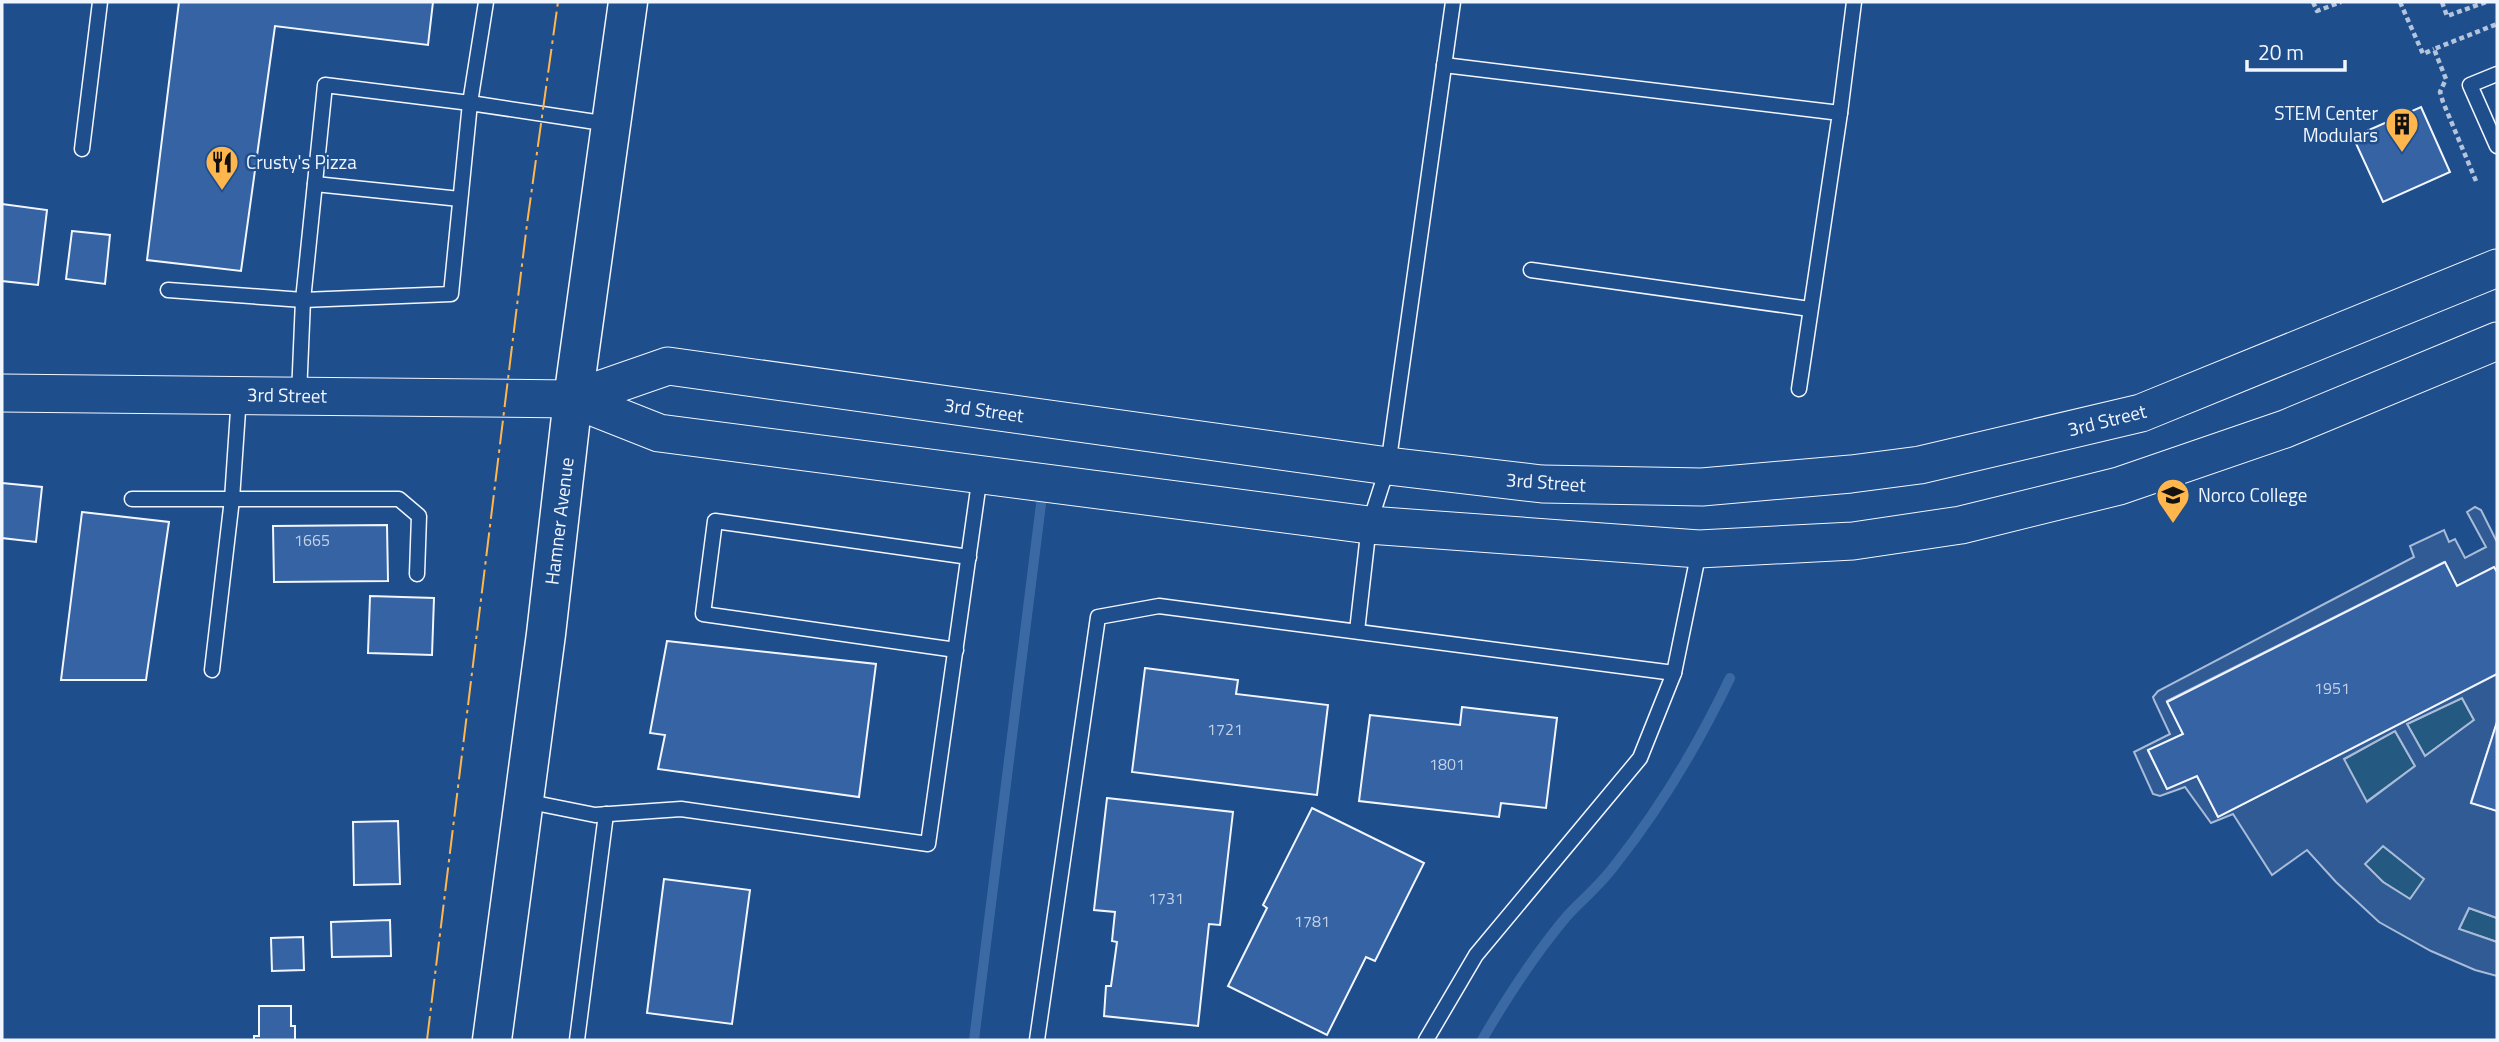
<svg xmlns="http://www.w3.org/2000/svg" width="2499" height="1042" viewBox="0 0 2499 1042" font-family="'Titillium Web',sans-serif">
<rect width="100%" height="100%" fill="#1f4e8c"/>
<g fill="#245a82" stroke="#a8bbd7" stroke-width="2">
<polygon points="2462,698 2474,720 2425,756 2407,724"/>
<polygon points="2395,731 2415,766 2366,802 2343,760"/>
<polygon points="2383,846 2425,879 2410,899 2383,882 2364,864"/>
<polygon points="2469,908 2497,918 2497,942 2459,929"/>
</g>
<path fill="#305b95" stroke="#a8bbd7" stroke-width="2" fill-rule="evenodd" d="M2475 507 2481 510 2497 542V572L2494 567 2457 586 2444 562 2167 701 2183 734 2148 751 2167 788 2197 776 2218 817 2497 674V722L2471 802 2497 811V918L2469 908 2459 929 2497 942V976L2475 970 2431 951 2379 922 2336 882 2307 850 2272 875 2233 814 2211 823 2185 787 2160 796 2153 794 2134 752 2170 734 2154 700 2153 697 2158 691 2414 557 2410 546 2444 530 2449 542 2455 539 2465 558 2486 547 2467 512ZM2462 698 2474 720 2425 756 2407 724ZM2395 731 2415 766 2367 802 2344 759ZM2383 846 2424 879 2410 899 2383 882 2365 864Z"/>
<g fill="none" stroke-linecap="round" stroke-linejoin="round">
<g stroke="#3b69a3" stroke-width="10">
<polyline points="974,1040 1041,504"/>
<path d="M1482 1040C1507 997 1535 954 1567 916 1583 899 1601 884 1615 865 1661 807 1698 745 1730 678"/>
</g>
</g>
<g fill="#3563a3" stroke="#f2f6ff" stroke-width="2">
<polygon points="179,2 433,2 428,45 275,26 241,271 147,260"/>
<polygon points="2421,107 2450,172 2383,202 2353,137"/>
<polygon points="2,204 47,210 38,285 2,281"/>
<polygon points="72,231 110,235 105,284 66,279"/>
<polygon points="2,483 42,487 36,542 2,538"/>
<polygon points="82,512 169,522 146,680 61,680"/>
<polygon points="387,525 388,581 274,582 273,526"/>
<polygon points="2445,562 2457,586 2494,567 2497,572 2497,674 2218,817 2197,776 2167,789 2148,750 2183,734 2167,702"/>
<polygon points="370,596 434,598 432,655 368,653"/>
<polygon points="667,641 876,664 859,797 658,769 665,735 650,733"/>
<polygon points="1145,668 1238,680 1236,694 1328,705 1317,795 1132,772"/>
<polygon points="1462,707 1557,718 1546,808 1501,803 1499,817 1359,801 1370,715 1460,725"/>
<polygon points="2497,722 2497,811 2471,803"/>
<polygon points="1107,798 1233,812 1220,925 1209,924 1198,1026 1104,1016 1106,986 1111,986 1117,942 1112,941 1115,912 1094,910"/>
<polygon points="1312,808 1424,863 1375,961 1366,957 1327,1035 1228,986 1267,908 1263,905"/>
<polygon points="398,821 400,884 354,885 353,822"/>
<polygon points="664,879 750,890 732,1024 647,1013"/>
<polygon points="390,920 391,956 332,957 331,922"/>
<polygon points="303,937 304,970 272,971 271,938"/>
<polygon points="259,1006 291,1006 291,1026 295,1026 295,1040 254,1040 254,1036 259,1036"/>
</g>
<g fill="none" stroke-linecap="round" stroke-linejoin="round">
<defs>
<g id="service">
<polyline points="1444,65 1840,113 1799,389"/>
<polyline points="2497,74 2470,85 2497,146"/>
<polyline points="1840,113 1854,2"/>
<polyline points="82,149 100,2"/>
<polyline points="315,184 460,199"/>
<polyline points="1531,270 1810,309"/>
<polyline points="168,290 303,300 325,85 470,103 486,2"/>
<polyline points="299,395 303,300 451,294 470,103 609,124"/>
<polyline points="132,499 232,499 239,396"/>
<polyline points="1357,631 1369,525 1388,466 1453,2"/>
<polyline points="956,650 703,614 715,521 969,557"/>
<polyline points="212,670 232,499 399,499 419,516 417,574"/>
<polyline points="525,801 595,815 681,809 928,844 980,475"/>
<polyline points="577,1040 606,814"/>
<polyline points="1037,1040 1098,617 1159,606 1674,673"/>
<polyline points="1426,1040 1476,955 1640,758 1674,673 1699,551"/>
</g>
<g id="tertiary">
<polyline points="2,393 573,399 668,366 1388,466 1542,484 1702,487 1851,474 1920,465 2141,413 2497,268"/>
<polyline points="573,399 659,433 1369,525 1699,549 1853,541 1961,525 2119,486 2285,429 2497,341"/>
</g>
<polyline id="primary" points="492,1040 546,634 573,399 628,2"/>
</defs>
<use href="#service" stroke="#f2f6ff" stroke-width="17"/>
<use href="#tertiary" stroke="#f2f6ff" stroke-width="39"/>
<use href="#primary" stroke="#f2f6ff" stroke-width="41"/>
<g stroke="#b3c4dc" stroke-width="4.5" stroke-dasharray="5 3.5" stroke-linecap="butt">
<polyline points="2313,2 2317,11 2341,2"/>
<polyline points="2400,2 2423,54 2434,49"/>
<polyline points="2442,2 2447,16 2486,2"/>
<polyline points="2476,181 2443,102 2440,92 2446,79 2434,49 2497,24"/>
</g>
<use href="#service" stroke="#1f4e8c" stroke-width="14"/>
<use href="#tertiary" stroke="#1f4e8c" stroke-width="37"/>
<use href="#primary" stroke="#1f4e8c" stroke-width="38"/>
<polyline stroke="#ffb74d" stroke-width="2" stroke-dasharray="24 5 3.5 5" stroke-linecap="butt" points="427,1040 527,224 558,2"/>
</g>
<defs>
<symbol id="building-pin" viewBox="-11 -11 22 30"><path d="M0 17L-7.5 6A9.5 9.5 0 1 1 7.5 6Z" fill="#ffb74d" stroke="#1f4e8c"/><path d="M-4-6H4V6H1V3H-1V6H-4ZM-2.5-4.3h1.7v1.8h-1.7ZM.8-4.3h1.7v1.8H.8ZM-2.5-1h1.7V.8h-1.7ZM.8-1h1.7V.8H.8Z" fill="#111"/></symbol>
<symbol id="restaurant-pin" viewBox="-11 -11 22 30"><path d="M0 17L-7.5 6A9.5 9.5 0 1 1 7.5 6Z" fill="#ffb74d" stroke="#1f4e8c"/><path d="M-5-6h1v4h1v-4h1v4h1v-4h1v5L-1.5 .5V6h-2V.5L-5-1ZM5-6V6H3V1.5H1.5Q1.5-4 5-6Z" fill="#111"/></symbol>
<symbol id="university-pin" viewBox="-11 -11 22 30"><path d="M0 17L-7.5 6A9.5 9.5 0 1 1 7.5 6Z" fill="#ffb74d" stroke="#1f4e8c"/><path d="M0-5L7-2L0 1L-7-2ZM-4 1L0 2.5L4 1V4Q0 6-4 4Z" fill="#111"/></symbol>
</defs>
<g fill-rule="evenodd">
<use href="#building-pin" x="2383" y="105" width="38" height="52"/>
<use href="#restaurant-pin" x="203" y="143" width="38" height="52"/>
<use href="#university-pin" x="2154" y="476" width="38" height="52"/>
</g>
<g text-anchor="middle" stroke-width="5" stroke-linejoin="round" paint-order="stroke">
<g font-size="16" fill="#c3d1e8">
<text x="312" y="546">1665</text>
<text x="2332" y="694">1951</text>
<text x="1225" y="735">1721</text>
<text x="1447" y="770">1801</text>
<text x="1166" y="904">1731</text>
<text x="1312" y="927">1781</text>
</g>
<g font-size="19" fill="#f2f6ff" stroke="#1f4e8c" text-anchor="start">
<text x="2378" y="120" text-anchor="end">STEM Center<tspan x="2378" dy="22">Modulars</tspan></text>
<text x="246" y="169">Crusty's Pizza</text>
<text x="2198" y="502">Norco College</text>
</g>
<g font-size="19" fill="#f2f6ff" stroke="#1f4e8c">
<text transform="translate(287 395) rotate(1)" y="7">3rd Street</text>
<text transform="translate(984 410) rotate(8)" y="7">3rd Street</text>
<text transform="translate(2107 420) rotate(-14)" y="7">3rd Street</text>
<text transform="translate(1546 482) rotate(4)" y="7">3rd Street</text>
<text transform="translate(559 521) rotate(-83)" y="7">Hamner Avenue</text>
</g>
</g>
<rect width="2499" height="1042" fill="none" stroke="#f2f6ff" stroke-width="7"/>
<path d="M2247 60v10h98v-10" fill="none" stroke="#f2f6ff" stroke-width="3.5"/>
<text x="2258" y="60" font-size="21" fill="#f2f6ff" stroke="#1f4e8c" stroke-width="5" paint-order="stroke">20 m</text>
</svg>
